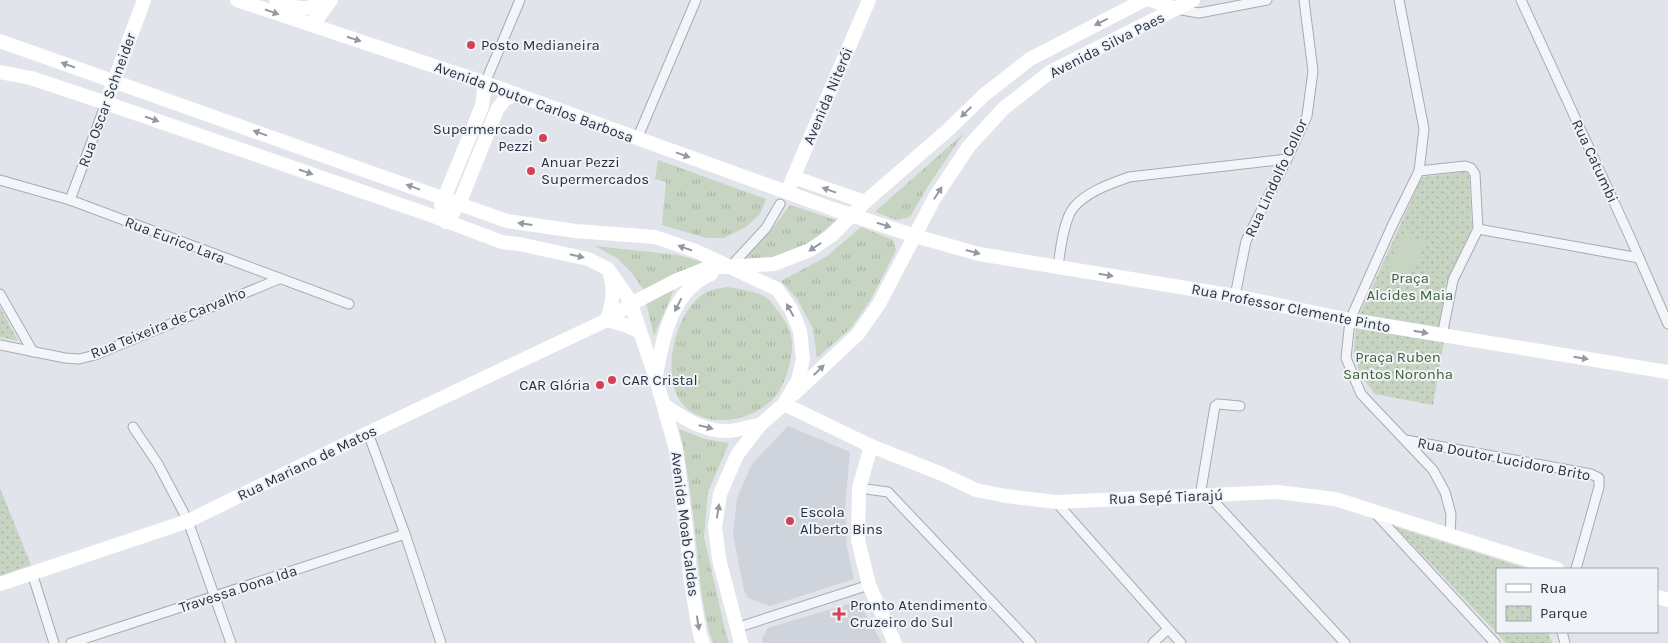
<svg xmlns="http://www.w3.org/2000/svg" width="1668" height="643" viewBox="0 0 1668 643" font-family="Karla,sans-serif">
<defs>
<pattern id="grass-tufts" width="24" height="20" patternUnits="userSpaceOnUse" patternTransform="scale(1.25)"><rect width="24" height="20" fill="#c6d4c1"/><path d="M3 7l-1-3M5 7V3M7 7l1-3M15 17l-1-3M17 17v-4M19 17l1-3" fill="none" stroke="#aab6a7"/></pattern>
<pattern id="park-dots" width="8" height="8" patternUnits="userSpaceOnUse" patternTransform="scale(1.25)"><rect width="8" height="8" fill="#c6d4c1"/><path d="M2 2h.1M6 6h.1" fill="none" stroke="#aab6a7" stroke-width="1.8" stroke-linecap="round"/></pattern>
</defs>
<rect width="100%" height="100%" fill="#e1e4ea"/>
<g fill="#ced3dc">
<polygon points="788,426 850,452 845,507 847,547 854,579 770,606 748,598 744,590 733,535 737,498 752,464"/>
<polygon points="858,601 882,643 763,643 762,639 768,628"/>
</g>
<g fill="url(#grass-tufts)">
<polygon points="964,133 928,186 910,217 897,220 875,212"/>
<polygon points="658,160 766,199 760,214 746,227 724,238 706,238 662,225 666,182 655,179"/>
<polygon points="790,205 836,220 809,244 769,261 746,263 743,257 770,232"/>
<polygon points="861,227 893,240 896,250 871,299 851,328 817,358 813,329 797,299 781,281 826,257"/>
<polygon points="595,246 678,255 702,262 645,292 632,273 617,258"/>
<polygon points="675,287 654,336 646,302"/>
<path d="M727 287C740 289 756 291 767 298 771 301 774 306 777 310 783 317 789 327 791 336 795 353 786 384 775 397 751 424 695 432 677 395 663 365 677 310 705 293 711 289 721 288 727 287Z"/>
<path d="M679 429 705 439 729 443 708 492 704 537 725 630 729 643H713C703 616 700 580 697 551 693 510 688 469 679 429Z"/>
</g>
<g fill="url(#park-dots)">
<polygon points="1469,171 1472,228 1446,283 1439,327 1360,314 1422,177"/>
<polygon points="0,307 18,341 0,337"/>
<polygon points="1356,325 1444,341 1433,405 1375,394 1360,375 1354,351"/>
<polygon points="0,488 31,565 0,576"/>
<polygon points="1396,527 1528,569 1497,569 1497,632 1548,632 1552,643 1506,643"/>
</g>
<polygon fill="#c6d4c1" points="1405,232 1426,243 1408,279 1387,269"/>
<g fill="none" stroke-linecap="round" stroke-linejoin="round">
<defs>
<g id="street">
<polyline points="1399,0 1424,129 1419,171 1391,228 1350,320 1346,358 1361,394 1433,470 1445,492 1451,514 1450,536"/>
<polyline points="1521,0 1630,237 1668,324"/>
<polyline points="1176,9 1199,13 1267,0"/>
<polyline points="485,83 520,0"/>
<polyline points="637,139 696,0"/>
<polyline points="1419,171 1465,166 1471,168 1475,174 1478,229 1453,280 1442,336"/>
<polyline points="0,180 70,200 349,304"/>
<polyline points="70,200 106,103"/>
<polyline points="1478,229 1639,258"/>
<polyline points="730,267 766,228 780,204"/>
<path d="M1058 267C1060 251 1064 218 1074 207 1088 191 1110 184 1129 177L1287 159"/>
<polyline points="0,294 33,352"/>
<polyline points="1235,296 1246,241 1287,159 1307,116 1313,71 1304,0"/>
<polyline points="0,345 65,358 79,359 95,355 279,279"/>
<polyline points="133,427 158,464 188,521 231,643"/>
<polyline points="368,433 405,534 441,643"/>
<polyline points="1406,440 1591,474 1599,478 1599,487 1576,569"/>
<polyline points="859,488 888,492 1031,643"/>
<polyline points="1200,496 1215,406 1218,404 1240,406"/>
<polyline points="1209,496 1345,643"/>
<polyline points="1056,502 1181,643"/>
<polyline points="1375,513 1495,643"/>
<polyline points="32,573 54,643"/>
<polyline points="736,628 869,585"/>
<polyline points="1562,632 1565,643"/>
<polyline points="71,643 405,534"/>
<polyline points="1153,643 1168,629"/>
</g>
</defs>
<use href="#street" stroke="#a6abb5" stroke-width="11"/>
<use href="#street" stroke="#f4f5f8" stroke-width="9"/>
<g stroke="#fff" stroke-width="14">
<polyline points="237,0 485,83 833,209 915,236 979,254 1235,296 1350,320 1668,372"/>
<path d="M276 0C293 6 306 15 321 0"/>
<polyline points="1150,0 1176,9"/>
<polyline points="308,24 318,18 331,0"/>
<polyline points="0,41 507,221 575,231 655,237 696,251 777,289 791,309 800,331 803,359 798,380 784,404 760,425 737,455 720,494 715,527 719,559 741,643"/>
<polyline points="0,72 31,78 106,103 433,216 502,242 519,244 588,259 608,269 627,296 631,304 656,379 676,449 687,536 690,577 700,635 703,643"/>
<polyline points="106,103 144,0"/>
<polyline points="793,177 865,202"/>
<polyline points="787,192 869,0"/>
<polyline points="441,206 482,106 485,83"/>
<polyline points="446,222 459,204 497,110 504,100 516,94"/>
<path d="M607 320C612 302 615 293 610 275"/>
<polyline points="607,320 625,325 640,332"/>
<path d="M656 376C662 339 672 290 711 274"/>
<polyline points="794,394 858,334 879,304 935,197 969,146 1004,108 1050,72 1193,0"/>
<polyline points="784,404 871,446 942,474 976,490 1006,496 1056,502 1277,492 1335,499 1557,569"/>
<path d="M664 405C683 418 704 432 729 431 739 430 750 426 760 425"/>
<polyline points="871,446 859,488 858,540 869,585 895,643"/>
<polyline points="0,584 188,521 368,433 607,320 631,304 677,280 708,268 774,264 810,250 832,235 865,202 949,129 984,95 1030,59 1144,0"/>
<polyline points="1657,597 1668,600"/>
</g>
</g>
<defs><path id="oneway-solid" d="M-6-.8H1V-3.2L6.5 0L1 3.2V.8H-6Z" transform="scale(1.25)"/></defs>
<g fill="#9498a1">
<use href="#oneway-solid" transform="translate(272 12) rotate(19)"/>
<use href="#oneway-solid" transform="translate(1101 22) rotate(153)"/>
<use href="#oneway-solid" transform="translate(354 39) rotate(18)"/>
<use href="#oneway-solid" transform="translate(68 65) rotate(-161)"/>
<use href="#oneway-solid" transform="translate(966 112) rotate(136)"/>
<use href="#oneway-solid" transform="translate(152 119) rotate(19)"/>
<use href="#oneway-solid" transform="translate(260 133) rotate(-160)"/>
<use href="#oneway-solid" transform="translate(683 155) rotate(20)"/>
<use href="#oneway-solid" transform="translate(306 172) rotate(19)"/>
<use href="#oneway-solid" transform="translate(413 187) rotate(-160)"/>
<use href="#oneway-solid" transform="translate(829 190) rotate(-160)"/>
<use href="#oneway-solid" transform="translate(938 193) rotate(-57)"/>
<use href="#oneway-solid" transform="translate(525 224) rotate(-172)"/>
<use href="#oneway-solid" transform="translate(884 225) rotate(18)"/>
<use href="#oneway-solid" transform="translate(815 247) rotate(147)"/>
<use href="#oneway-solid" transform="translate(685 248) rotate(-161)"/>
<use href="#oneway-solid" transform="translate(973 252) rotate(15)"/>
<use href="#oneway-solid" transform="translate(577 256) rotate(13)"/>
<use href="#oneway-solid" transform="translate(1106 275) rotate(9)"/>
<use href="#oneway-solid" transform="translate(678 305) rotate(117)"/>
<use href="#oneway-solid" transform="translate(790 310) rotate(-119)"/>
<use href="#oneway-solid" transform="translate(1421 332) rotate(10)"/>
<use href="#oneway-solid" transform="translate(1581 358) rotate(9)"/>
<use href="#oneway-solid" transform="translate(819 370) rotate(-44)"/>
<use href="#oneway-solid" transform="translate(706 427) rotate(14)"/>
<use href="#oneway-solid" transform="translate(718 511) rotate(-81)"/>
<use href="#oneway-solid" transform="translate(698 623) rotate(81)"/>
</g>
<g fill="#d54056" stroke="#f0f3f7" stroke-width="2">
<circle cx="471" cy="45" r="5"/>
<circle cx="543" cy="138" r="5"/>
<circle cx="531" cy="171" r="5"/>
<circle cx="612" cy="380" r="5"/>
<circle cx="600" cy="385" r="5"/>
<circle cx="790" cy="521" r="5"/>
<path d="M836.5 606.5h5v5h5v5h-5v5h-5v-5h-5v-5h5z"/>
</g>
<g text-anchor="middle" stroke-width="4" stroke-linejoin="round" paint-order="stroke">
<g font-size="15" fill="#283243" stroke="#f0f3f7" text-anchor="start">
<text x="481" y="50">Posto Medianeira</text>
<text x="533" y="134" text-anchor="end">Supermercado<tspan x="533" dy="17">Pezzi</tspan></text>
<text x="541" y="167">Anuar Pezzi<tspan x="541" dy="17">Supermercados</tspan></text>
<text x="622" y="385">CAR Cristal</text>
<text x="590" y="390" text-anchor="end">CAR Glória</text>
<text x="800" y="517">Escola<tspan x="800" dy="17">Alberto Bins</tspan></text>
<text x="850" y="610">Pronto Atendimento<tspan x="850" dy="17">Cruzeiro do Sul</tspan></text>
</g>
<g font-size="15" fill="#283243" stroke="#f0f3f7">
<text transform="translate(1107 45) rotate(-27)" y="5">Avenida Silva Paes</text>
<text transform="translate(828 96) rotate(-67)" y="5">Avenida Niterói</text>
<text transform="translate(107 100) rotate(-70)" y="5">Rua Oscar Schneider</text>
<text transform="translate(534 102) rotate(20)" y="5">Avenida Doutor Carlos Barbosa</text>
<text transform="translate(1595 161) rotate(65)" y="5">Rua Catumbi</text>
<text transform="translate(1276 178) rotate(-65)" y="5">Rua Lindolfo Collor</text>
<text transform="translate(175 240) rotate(21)" y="5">Rua Eurico Lara</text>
<text transform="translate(1291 308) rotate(11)" y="5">Rua Professor Clemente Pinto</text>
<text transform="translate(168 323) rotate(-22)" y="5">Rua Teixeira de Carvalho</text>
<text transform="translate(1504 459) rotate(11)" y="5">Rua Doutor Lucidoro Brito</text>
<text transform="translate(307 463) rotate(-26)" y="5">Rua Mariano de Matos</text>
<text transform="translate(1166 497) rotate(-2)" y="5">Rua Sepé Tiarajú</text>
<text transform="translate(685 524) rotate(83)" y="5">Avenida Moab Caldas</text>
<text transform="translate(238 589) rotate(-18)" y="5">Travessa Dona Ida</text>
</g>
<g font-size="15" fill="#3c5f35" stroke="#f0f3f7">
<text x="1410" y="283">Praça<tspan x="1410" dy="17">Alcides Maia</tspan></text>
<text x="1398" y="362">Praça Ruben<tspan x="1398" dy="17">Santos Noronha</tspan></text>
</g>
</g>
<rect x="1496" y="568" width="162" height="65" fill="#f0f3f7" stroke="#a0a6af"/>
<rect x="1506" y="584" width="25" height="8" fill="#ffffff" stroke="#a0a6af"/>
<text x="1540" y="593" font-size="15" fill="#283243">Rua</text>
<rect x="1506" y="606" width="25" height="15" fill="url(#park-dots)" stroke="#a0a6af"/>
<text x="1540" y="618" font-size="15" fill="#283243">Parque</text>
</svg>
